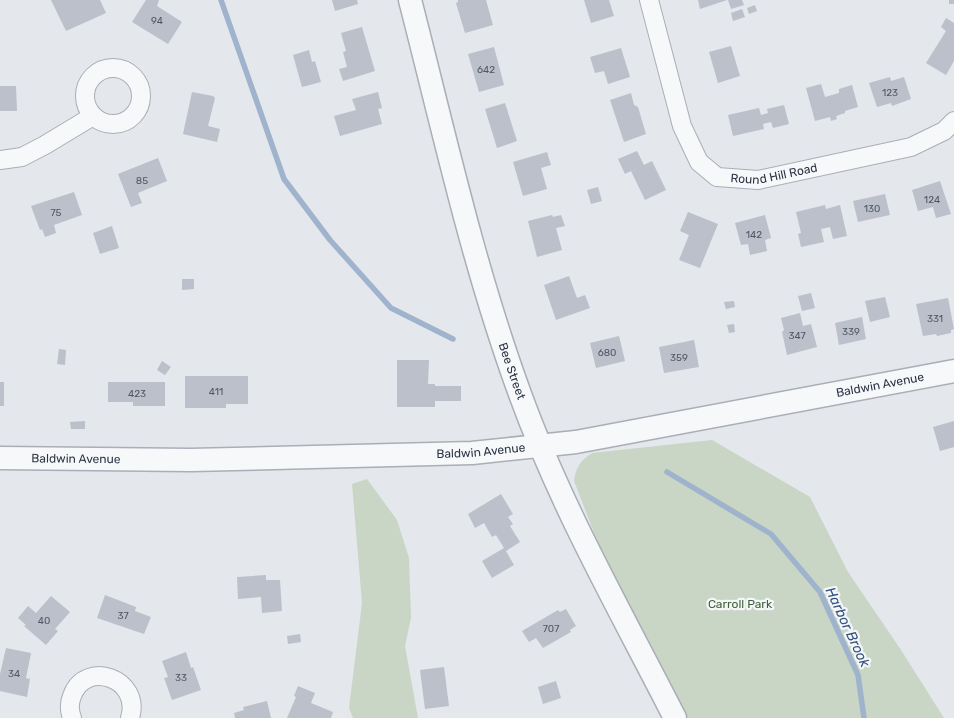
<svg xmlns="http://www.w3.org/2000/svg" width="954" height="718" viewBox="0 0 954 718" font-family="Rubik,sans-serif">
<rect width="100%" height="100%" fill="#e4e7ec"/>
<g fill="#c9d6c5">
<path d="M712 440 810 497 848 572 901 650 944 718H667L659 701 574 481C576 467 580 461 592 453Z"/>
<polygon points="367,479 397,520 409,558 411,618 405,646 418,718 353,718 349,708 362,603 352,484"/>
</g>
<g fill="none" stroke-linecap="round" stroke-linejoin="round">
<g stroke="#9fb4cc" stroke-width="5.5">
<polyline points="221,0 284,179 330,240 391,308 453,339"/>
<polyline points="667,472 771,534 820,592 858,675 864,718"/>
</g>
</g>
<g fill="#bbc0ca">
<polygon points="51,0 100,0 106,13 66,31"/>
<polygon points="146,0 159,0 157,6 182,22 168,44 132,22"/>
<polygon points="332,0 357,0 358,4 335,11"/>
<polygon points="458,0 486,0 493,25 465,33 456,3 458,2"/>
<polygon points="584,0 609,0 614,16 591,23"/>
<polygon points="698,0 727,0 700,9"/>
<polygon points="728,0 742,0 744,5 731,9"/>
<rect x="949" y="0" width="5" height="4"/>
<polygon points="755,5 757,11 749,14 747,8"/>
<polygon points="742,9 745,17 733,21 731,13"/>
<polygon points="946,18 954,23 954,61 946,75 926,63 946,31 941,27"/>
<polygon points="362,27 375,71 343,81 339,69 347,67 343,52 346,51 341,33"/>
<polygon points="731,46 740,76 718,83 709,52"/>
<polygon points="494,47 504,85 479,92 468,54"/>
<polygon points="621,48 630,77 608,84 604,71 595,73 590,57"/>
<polygon points="309,50 312,62 315,61 321,82 302,87 293,55"/>
<polygon points="890,77 891,81 904,77 911,99 892,106 891,103 877,107 869,83"/>
<polygon points="821,84 825,97 839,93 839,89 852,85 858,107 845,111 845,113 836,116 837,119 831,121 830,117 815,121 806,88"/>
<polygon points="0,86 16,86 17,111 0,111"/>
<polygon points="192,92 213,96 215,98 208,126 220,129 217,142 183,134"/>
<polygon points="378,92 382,108 378,109 382,124 340,136 334,116 356,110 352,99"/>
<polygon points="631,93 634,105 638,107 646,134 624,142 610,100"/>
<polygon points="505,103 517,141 497,148 485,109"/>
<polygon points="784,105 789,124 773,128 771,122 763,124 764,129 733,136 728,115 759,108 761,115 768,113 767,109"/>
<polygon points="637,151 644,165 652,161 666,190 645,200 631,171 625,174 618,159"/>
<polygon points="547,152 551,165 541,168 547,189 523,196 513,162"/>
<polygon points="158,158 167,181 138,193 142,203 131,207 118,174"/>
<polygon points="940,181 951,214 936,218 933,207 918,211 912,190"/>
<polygon points="598,187 602,201 591,204 587,190"/>
<polygon points="74,192 82,215 54,225 56,233 45,237 42,229 40,230 31,206"/>
<polygon points="885,194 890,215 858,222 853,201"/>
<polygon points="825,205 826,209 840,205 847,236 833,239 830,227 821,229 824,242 801,247 798,234 801,233 796,212"/>
<polygon points="688,212 718,224 700,268 679,260 689,235 680,231"/>
<polygon points="552,215 553,217 561,215 565,226 556,228 562,250 537,257 528,221"/>
<polygon points="765,215 771,238 765,240 767,251 750,255 748,244 741,245 735,223"/>
<polygon points="112,226 119,248 100,254 93,233"/>
<polygon points="569,276 577,298 585,295 590,308 556,320 544,285"/>
<polygon points="182,279 194,279 194,289 182,290"/>
<polygon points="811,293 815,308 802,311 798,296"/>
<polygon points="885,297 890,317 870,322 865,301"/>
<polygon points="948,298 954,329 951,330 951,333 937,336 936,334 923,336 916,304"/>
<polygon points="734,301 735,307 726,309 724,302"/>
<polygon points="800,313 803,326 811,324 817,347 787,355 782,332 784,330 781,318"/>
<polygon points="862,317 866,339 839,345 835,323"/>
<polygon points="734,324 735,332 729,333 727,325"/>
<polygon points="619,336 625,361 596,368 590,343"/>
<polygon points="694,340 699,367 664,373 659,347"/>
<polygon points="59,349 66,350 65,365 57,364"/>
<polygon points="397,360 429,360 428,384 435,384 435,386 461,386 461,401 435,401 435,407 397,407"/>
<polygon points="162,361 171,367 165,375 157,370"/>
<polygon points="185,376 248,376 248,404 226,404 226,408 185,408"/>
<rect x="0" y="382" width="4" height="24"/>
<polygon points="108,382 165,382 165,406 133,406 133,402 108,402"/>
<polygon points="85,421 85,429 71,429 70,422"/>
<polygon points="954,421 954,447 940,451 933,427"/>
<polygon points="501,494 513,514 508,517 513,524 510,526 520,542 506,551 514,565 492,578 482,561 504,548 496,535 492,537 484,523 475,528 468,514"/>
<polygon points="266,575 266,580 280,580 282,611 262,613 261,597 238,599 237,577"/>
<polygon points="105,595 136,607 135,611 151,617 144,634 97,618"/>
<polygon points="51,596 70,612 55,629 58,631 46,645 24,626 26,625 18,618 28,606 36,613"/>
<polygon points="566,609 576,626 570,630 571,632 543,648 536,638 529,642 522,631 558,610 560,612"/>
<polygon points="300,634 301,642 288,644 287,636"/>
<polygon points="6,648 31,653 26,678 30,679 27,697 0,691 0,674"/>
<polygon points="186,652 191,668 193,667 201,690 172,700 164,678 168,677 162,661"/>
<polygon points="444,667 449,706 425,709 420,670"/>
<polygon points="556,681 561,698 543,704 538,687"/>
<polygon points="298,686 315,693 311,703 333,712 331,718 287,718 296,697 294,696"/>
<polygon points="267,701 271,718 235,718 234,713 244,710 243,707"/>
</g>
<g fill="none" stroke-linecap="round" stroke-linejoin="round">
<defs>
<g id="minor">
<path id="s1" d="M649 0 682 126 699 162 717 177 758 180 911 147 944 131 954 121"/>
<circle cx="113" cy="96" r="28"/>
<polyline points="0,160 22,157 45,145 93,116"/>
<path d="M72 718C69 710 69 703 72 696 85 659 142 678 130 718"/>
</g>
<g id="tertiary">
<path id="s2" d="M410 0C444 132 473 266 520 394 561 507 621 612 675 718"/>
<path id="s3" d="M0 458 191 460 472 453 576 442 954 371"/>
</g>
</defs>
<use href="#minor" stroke="#a9aeb7" stroke-width="20"/>
<use href="#tertiary" stroke="#a9aeb7" stroke-width="25"/>
<use href="#minor" stroke="#f7f8fa" stroke-width="18"/>
<use href="#tertiary" stroke="#f7f8fa" stroke-width="22"/>
</g>
<g text-anchor="middle" stroke-width="4.5" stroke-linejoin="round" paint-order="stroke">
<g font-size="10" fill="#4f5766">
<text x="157" y="24">94</text>
<text x="486" y="73">642</text>
<text x="890" y="96">123</text>
<text x="142" y="184">85</text>
<text x="932" y="203">124</text>
<text x="872" y="212">130</text>
<text x="56" y="216">75</text>
<text x="754" y="238">142</text>
<text x="935" y="322">331</text>
<text x="851" y="335">339</text>
<text x="797" y="339">347</text>
<text x="607" y="356">680</text>
<text x="679" y="361">359</text>
<text x="216" y="395">411</text>
<text x="137" y="397">423</text>
<text x="123" y="619">37</text>
<text x="44" y="624">40</text>
<text x="551" y="632">707</text>
<text x="14" y="677">34</text>
<text x="181" y="681">33</text>
</g>
<g font-size="12" fill="#2b3445" stroke="#f4f6f9">
<text dy="4" stroke="none"><textPath href="#s1" startOffset="251">Round Hill Road</textPath></text>
<text dy="4" stroke="none"><textPath href="#s2" startOffset="385">Bee Street</textPath></text>
<text dy="4" stroke="none"><textPath href="#s3" startOffset="886">Baldwin Avenue</textPath></text>
<text dy="4" stroke="none"><textPath href="#s3" startOffset="481">Baldwin Avenue</textPath></text>
<text dy="4" stroke="none"><textPath href="#s3" startOffset="76">Baldwin Avenue</textPath></text>
</g>
<g font-size="12" fill="#3f6138" stroke="#f4f6f9">
<text x="740" y="608">Carroll Park</text>
</g>
<g font-size="14" font-style="italic" fill="#34527a" stroke="#f4f6f9">
<text transform="translate(848 627) rotate(65)" y="5">Harbor Brook</text>
</g>
</g>
</svg>
